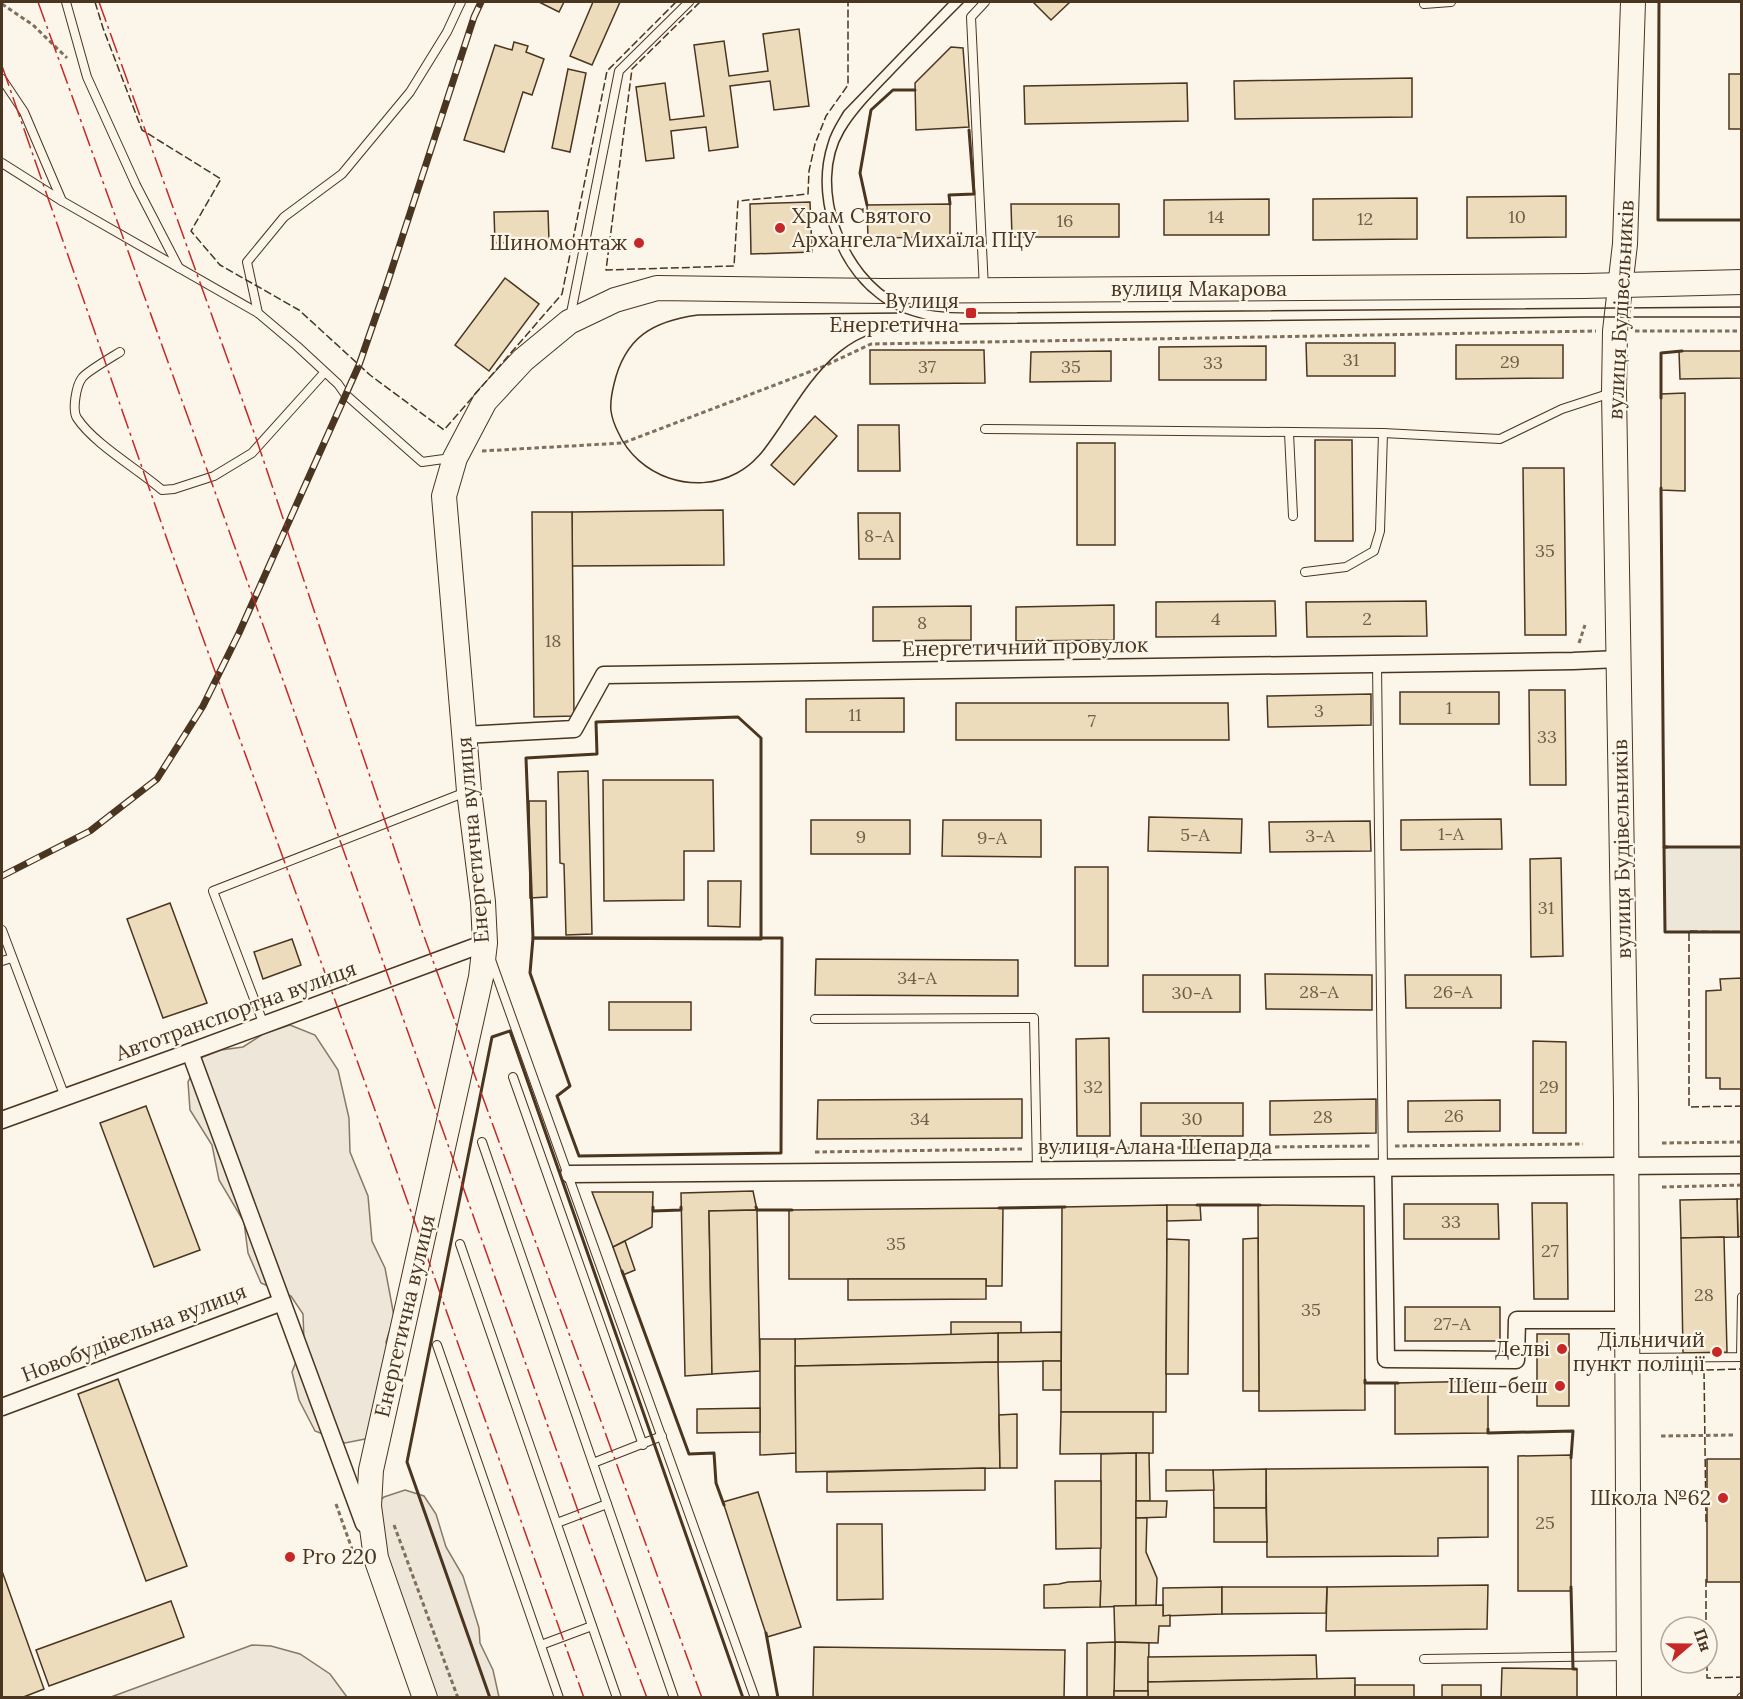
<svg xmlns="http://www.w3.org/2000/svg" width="1743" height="1699" viewBox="0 0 1743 1699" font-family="Lora,serif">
<rect width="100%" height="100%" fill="#fbf6e9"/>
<g fill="#ede6d9" stroke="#887966" stroke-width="1.5">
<polygon points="290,1025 315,1035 338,1070 349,1118 350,1152 368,1196 372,1241 385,1268 394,1316 386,1342 397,1387 390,1416 365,1439 345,1443 315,1431 299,1400 292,1372 304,1341 303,1314 291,1296 261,1283 248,1253 244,1222 219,1180 212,1145 190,1110 188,1082 200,1058 221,1050 243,1047 263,1034"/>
<polygon points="405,1490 424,1496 436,1514 446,1547 463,1576 479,1628 480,1643 493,1670 499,1697 421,1697 361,1536 367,1513 384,1497"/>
<polygon points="252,1645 271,1646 300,1654 330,1674 347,1697 111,1697"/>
</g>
<polygon fill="#ede7d9" stroke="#887966" stroke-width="1.5" points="1664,847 1741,847 1741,932 1665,932"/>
<g fill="#ecdcbc" stroke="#4a3520" stroke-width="1.5">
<polygon points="539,2 564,2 559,12"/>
<polygon points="593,2 620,2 592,65 570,56"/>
<polygon points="1033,2 1070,2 1051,20"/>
<polygon points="799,29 809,106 774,110 770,81 730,86 738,147 709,151 706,127 671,131 674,158 646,161 636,87 665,83 670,120 704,116 694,45 724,41 729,76 768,71 763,34"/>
<polygon points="514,42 528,46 526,52 544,59 532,95 523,92 504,152 464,140 495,45 512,50"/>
<polygon points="951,47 963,48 969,127 916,130 915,83"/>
<polygon points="568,69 586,73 570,152 552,148"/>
<rect x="1729" y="74" width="13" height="55"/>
<polygon points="1412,78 1412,117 1235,119 1234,81"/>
<polygon points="1187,83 1188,121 1025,124 1024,86"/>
<polygon points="1566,196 1566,237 1467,238 1467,197"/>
<polygon points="1417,198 1417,239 1313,240 1313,199"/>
<polygon points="1269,199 1269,235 1164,235 1164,200"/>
<polygon points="810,202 812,252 751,254 750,204"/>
<polygon points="950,204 950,237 868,238 867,205"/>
<polygon points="1011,204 1119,204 1119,237 1012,237"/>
<polygon points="548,211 549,241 495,243 494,212"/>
<polygon points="505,278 539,304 489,371 455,345"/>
<polygon points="1306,343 1395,343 1395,376 1307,376"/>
<polygon points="1456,345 1563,345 1563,378 1456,379"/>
<polygon points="1266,346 1266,380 1159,380 1159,347"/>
<polygon points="870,350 984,350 985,383 870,384"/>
<polygon points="1111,351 1111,381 1030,382 1031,352"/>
<polygon points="1679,351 1742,351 1742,378 1680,379"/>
<polygon points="1741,378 1742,378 1742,577"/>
<polygon points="1685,393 1685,491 1661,490 1661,394"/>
<polygon points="815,416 837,436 794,485 771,465"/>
<polygon points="858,425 899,425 900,471 858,471"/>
<polygon points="1315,440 1352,440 1353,541 1315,541"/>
<rect x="1077" y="443" width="38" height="102"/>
<polygon points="1523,468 1564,468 1566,635 1525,635"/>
<polygon points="723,510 724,565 572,566 572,512"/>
<polygon points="532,512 572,512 574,716 534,717"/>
<polygon points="858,513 900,513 900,559 859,559"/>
<polygon points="1275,601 1276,636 1156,637 1156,602"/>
<polygon points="1426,601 1427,636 1307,637 1306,602"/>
<polygon points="1114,605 1114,640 1016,641 1016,607"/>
<polygon points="971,606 971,640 873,641 873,607"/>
<polygon points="1529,690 1565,690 1566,785 1530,785"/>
<rect x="1400" y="692" width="99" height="32"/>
<polygon points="1371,694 1371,725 1268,727 1267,696"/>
<polygon points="904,698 904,732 806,732 806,699"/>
<polygon points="956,703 1228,703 1229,740 956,740"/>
<polygon points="588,771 592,934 566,935 564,864 560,863 558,772"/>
<polygon points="603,780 713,780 714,851 684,851 684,900 604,901"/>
<polygon points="529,801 546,801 547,897 530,898"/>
<polygon points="1149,817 1242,819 1241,853 1148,851"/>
<polygon points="1501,819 1502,849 1401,850 1401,820"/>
<rect x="811" y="820" width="99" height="34"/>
<polygon points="943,820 1041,820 1041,857 942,856"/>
<polygon points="1370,821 1371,851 1270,852 1269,822"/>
<polygon points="1561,858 1563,956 1531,957 1530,859"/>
<rect x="1075" y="867" width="33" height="99"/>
<polygon points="708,881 741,881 740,927 708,926"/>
<polygon points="170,903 207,1003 163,1018 127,919"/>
<polygon points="292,939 301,965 263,979 254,952"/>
<polygon points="816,959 1018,960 1018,996 815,995"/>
<polygon points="1265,974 1372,975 1372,1010 1266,1009"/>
<rect x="1143" y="975" width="97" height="37"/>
<polygon points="1405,975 1501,975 1501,1008 1406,1008"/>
<polygon points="1742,978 1742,1089 1720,1089 1720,1078 1706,1078 1706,991 1721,990 1720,979"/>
<rect x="609" y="1002" width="82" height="28"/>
<polygon points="1109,1038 1110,1136 1077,1136 1076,1039"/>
<polygon points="1533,1041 1566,1042 1566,1133 1533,1133"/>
<polygon points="1022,1099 1022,1138 817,1139 818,1100"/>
<polygon points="1376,1099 1376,1133 1270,1135 1270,1101"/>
<polygon points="1500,1100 1500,1131 1408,1132 1408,1101"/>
<rect x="1141" y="1103" width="102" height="33"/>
<polygon points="146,1106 200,1250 154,1267 100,1123"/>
<polygon points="753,1191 757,1210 709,1211 712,1374 685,1376 681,1193"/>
<polygon points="592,1192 653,1192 652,1227 613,1247"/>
<polygon points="1737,1199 1742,1199 1742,1236 1738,1237"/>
<polygon points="1737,1199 1738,1237 1681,1238 1680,1200"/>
<polygon points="1532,1203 1567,1203 1568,1299 1534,1299"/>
<polygon points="1404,1204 1498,1204 1499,1239 1404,1239"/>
<polygon points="1167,1205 1166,1412 1061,1412 1062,1207"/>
<polygon points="1167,1205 1200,1205 1201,1220 1167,1221"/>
<polygon points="1258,1205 1364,1206 1365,1410 1259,1411"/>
<polygon points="1003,1208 1002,1286 986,1286 986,1279 789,1279 789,1210"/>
<polygon points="757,1210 760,1371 712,1374 709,1211"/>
<polygon points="1724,1237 1727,1352 1683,1353 1681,1238"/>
<polygon points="1258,1238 1259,1391 1243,1391 1243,1239"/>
<polygon points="1167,1239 1189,1240 1188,1374 1166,1374"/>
<polygon points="625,1241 635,1270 623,1275 613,1247"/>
<polygon points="848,1279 986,1279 986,1299 848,1300"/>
<rect x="1405" y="1307" width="95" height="34"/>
<polygon points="951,1322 1021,1322 1021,1333 951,1335"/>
<polygon points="1061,1332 1061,1361 998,1362 998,1333"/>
<polygon points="998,1333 998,1362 795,1366 795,1339"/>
<rect x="1537" y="1334" width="32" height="72"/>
<polygon points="760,1339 795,1339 796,1453 760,1455"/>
<rect x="1043" y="1361" width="18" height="29"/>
<polygon points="998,1362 1000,1468 796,1472 795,1366"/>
<polygon points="118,1379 187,1566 146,1581 78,1394"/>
<polygon points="1488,1381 1488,1433 1395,1434 1395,1383"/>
<polygon points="760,1408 760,1432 697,1433 697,1409"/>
<polygon points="1061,1412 1153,1412 1153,1453 1060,1454"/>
<polygon points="1017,1414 1017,1468 1000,1468 999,1415"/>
<polygon points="1136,1453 1149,1453 1150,1501 1136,1501"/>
<polygon points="1136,1453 1136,1606 1100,1607 1101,1454"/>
<polygon points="1571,1455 1571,1591 1518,1591 1518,1456"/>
<rect x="1707" y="1459" width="35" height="123"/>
<polygon points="1488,1467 1488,1537 1438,1538 1438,1556 1267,1557 1266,1469"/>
<polygon points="985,1468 985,1490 827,1492 827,1472"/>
<polygon points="1266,1469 1266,1508 1214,1508 1213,1470"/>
<polygon points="1166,1470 1213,1470 1214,1490 1166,1491"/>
<polygon points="1055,1481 1101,1481 1101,1548 1056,1549"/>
<polygon points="758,1492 801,1627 767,1637 723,1502"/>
<polygon points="1136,1501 1167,1501 1166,1517 1136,1518"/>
<polygon points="1214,1508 1266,1508 1267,1542 1214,1542"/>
<polygon points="1136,1518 1147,1518 1146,1552 1157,1578 1156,1606 1136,1606"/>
<polygon points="837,1524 882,1524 883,1599 837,1600"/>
<polygon points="2,1571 44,1689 21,1698 2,1698"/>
<polygon points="1101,1581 1100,1607 1044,1608 1044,1585 1059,1584 1068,1582"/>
<polygon points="1488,1585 1487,1629 1326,1631 1327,1587"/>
<polygon points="1222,1587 1222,1614 1163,1616 1163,1588"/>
<polygon points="1222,1587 1327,1587 1326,1613 1222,1614"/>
<polygon points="171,1601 184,1637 49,1686 36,1650"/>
<polygon points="1163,1605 1163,1616 1170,1615 1170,1626 1159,1626 1158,1643 1115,1642 1114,1606"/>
<polygon points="1115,1642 1149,1643 1148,1691 1114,1691"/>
<polygon points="1115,1642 1114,1698 1087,1698 1087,1643"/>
<polygon points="814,1647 1065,1650 1064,1698 813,1698"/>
<polygon points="1316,1655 1317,1679 1148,1682 1148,1657"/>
<polygon points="1502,1668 1577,1669 1577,1698 1501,1698"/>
<polygon points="1355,1678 1355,1698 1148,1698 1148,1682"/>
<rect x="1355" y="1685" width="59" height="13"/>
<rect x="1442" y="1685" width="39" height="13"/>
<rect x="1114" y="1691" width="34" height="7"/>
</g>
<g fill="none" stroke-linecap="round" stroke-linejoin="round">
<defs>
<g id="lane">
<polyline points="66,2 87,77 136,185 179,268"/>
<polyline points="1424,4 1451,2"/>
<polyline points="2,79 24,112 62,201"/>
<polyline points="2,163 62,201 258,313 297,346 338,384 345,394 422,462 451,458"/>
<polyline points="984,289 971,17 985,2"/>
<polyline points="258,313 247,262 284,217 342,174 410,92 447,32 461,2"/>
<polyline points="570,318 619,71 689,2"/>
<path d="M120 352C112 357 86 372 82 378 76 386 72 410 77 418 94 444 138 469 162 490L174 489 214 476 252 453 324 373"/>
<polyline points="985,429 1383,433 1500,439 1562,409 1611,393"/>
<polyline points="1289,433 1293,516"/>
<polyline points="1305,572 1346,567 1374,551 1380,531 1383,433"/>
<polyline points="1377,664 1383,1168"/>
<polyline points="2,930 65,1097"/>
<polyline points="490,957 755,1698"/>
<polyline points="2,961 12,958"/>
<polyline points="815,1019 1034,1018 1037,1170"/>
<polyline points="264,1025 213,891 466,792"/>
<polyline points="513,1077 643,1445"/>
<polyline points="482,1142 674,1698"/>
<polyline points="460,1244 617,1698"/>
<polyline points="437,1345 559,1698"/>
<polyline points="1628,1358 1741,1357 1742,1297"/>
<polyline points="593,1463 662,1436"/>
<polyline points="557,1523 607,1504"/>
<polyline points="541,1645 592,1626"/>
<polyline points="1424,1659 1628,1656"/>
<polyline points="1741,1698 1742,1697"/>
</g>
<g id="street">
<polyline points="464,735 574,729 604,675 1573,661 1619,659"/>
<polyline points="190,1052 364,1524"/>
<polyline points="2,1120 190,1052 485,943"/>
<polyline points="1383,1168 1386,1359 1516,1360 1517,1320 1626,1320"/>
<polyline points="569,1174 1742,1165"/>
<polyline points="2,1407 282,1302"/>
</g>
<g id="secondary">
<polyline points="425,1698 376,1558 369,1506 371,1470 481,977 485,943 483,902 469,791 444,496 455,458 485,401 523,360 569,322 615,300 657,288 884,291 1584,286 1742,282"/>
<polyline points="1629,1698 1626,1100 1614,392 1615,331 1625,244 1633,2"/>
</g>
</defs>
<use href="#lane" stroke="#4a3520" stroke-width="10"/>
<use href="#street" stroke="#4a3520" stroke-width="19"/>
<use href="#secondary" stroke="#4a3520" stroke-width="26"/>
<g stroke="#7f6f5c" stroke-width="3" stroke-dasharray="4.5 3" stroke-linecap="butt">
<polyline points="2,4 33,25 67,58"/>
<polyline points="1635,331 1742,331"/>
<polyline points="482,451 623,443 822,367 871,344 1596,331"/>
<polyline points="1579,643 1585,625"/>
<polyline points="1662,1143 1742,1142"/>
<polyline points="1395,1146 1583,1144"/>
<polyline points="1050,1149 1371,1146"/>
<polyline points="815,1152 1023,1149"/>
<polyline points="1662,1187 1742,1185"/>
<polyline points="1661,1436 1734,1435"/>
<polyline points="336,1504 352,1549"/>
<polyline points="394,1525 458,1698"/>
</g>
<use href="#lane" stroke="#fbf6e9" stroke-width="8"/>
<use href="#street" stroke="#fbf6e9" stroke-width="16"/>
<use href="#secondary" stroke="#fbf6e9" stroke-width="24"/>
<g stroke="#4a3520" stroke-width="1.5">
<path d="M949 2 844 111C838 121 831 131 828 143 811 195 833 264 876 297 895 313 920 318 944 324L1584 317H1742"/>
<path d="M964 2C941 25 917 49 894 73 877 91 857 110 844 132 812 186 846 275 900 301 923 312 947 313 971 313L1742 307"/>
<path d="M901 313 698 315C653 321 625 337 614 384 612 392 610 402 611 411 612 418 615 426 618 432 638 477 694 496 737 473 757 463 768 444 780 427 822 363 846 326 928 324"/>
</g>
<defs>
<polyline id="rail" points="2,876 90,831 157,779 203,706 239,633 359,365 387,284 474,17 481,2"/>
</defs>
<use href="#rail" stroke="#4a3520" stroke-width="7"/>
<use href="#rail" stroke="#fbf6e9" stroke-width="4.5" stroke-dasharray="14" stroke-linecap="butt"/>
<g stroke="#4a3520" stroke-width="1.5" stroke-dasharray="8 3" stroke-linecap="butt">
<polyline points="95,2 103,28 142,130 221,179 191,231 220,265 299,310 370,375 444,430 562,294 607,71 676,2"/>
<polyline points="700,2 632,69 606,270 734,266 738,201 808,194 809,171 815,144 826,116 848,85 848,2"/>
<polyline points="1742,932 1689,931 1689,1107 1742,1106"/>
<polyline points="1663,1370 1704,1370"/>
<polyline points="1706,1522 1704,1370 1742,1369"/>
<polyline points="1706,1579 1706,1627"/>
<polyline points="1707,1663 1707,1678 1742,1677"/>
</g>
<g stroke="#4a3520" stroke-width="3">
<polyline points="1659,2 1658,220 1742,220"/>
<polyline points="950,204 949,195 974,194 969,130"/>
<polyline points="867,205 860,173 871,110 893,90 915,90"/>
<polyline points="1661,398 1661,353 1682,351"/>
<polyline points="1661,488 1664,847 1742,847"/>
<polygon points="738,717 761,738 761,939 533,938 526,758 597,754 596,722"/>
<polyline points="1667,847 1664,847 1665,932 1742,932"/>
<polygon points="533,938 782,938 781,1153 579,1156 557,1096 570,1086 530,973"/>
<polyline points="1197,1205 1260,1205"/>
<polyline points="653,1207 653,1211 681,1210 681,1207"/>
<polyline points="756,1207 757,1210 792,1210"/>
<polyline points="999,1208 1065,1207"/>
<polyline points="622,1271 689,1454 714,1453 716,1483 724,1505"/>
<polyline points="1365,1380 1365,1383 1398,1383"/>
<polyline points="1488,1429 1488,1433 1573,1431 1571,1458"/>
<polyline points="1571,1587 1573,1669 1576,1669"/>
<polyline points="766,1633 778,1698"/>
<polyline points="490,1698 407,1462 492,1037 510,1031 743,1698"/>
</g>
<g stroke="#c62828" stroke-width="1.5" stroke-dasharray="21 4.5 3 4.5" stroke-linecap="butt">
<polyline points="38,2 284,683 588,1539 647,1698"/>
<polyline points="99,2 256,438 421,928 702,1698"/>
<polyline points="2,66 169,545 371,1099 584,1698"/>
</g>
</g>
<g fill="#c62828" stroke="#fbf6e9" stroke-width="2">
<circle cx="780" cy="228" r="6"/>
<circle cx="639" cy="243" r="6"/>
<rect x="965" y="307" width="12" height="12" rx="3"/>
<circle cx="1562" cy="1349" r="6"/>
<circle cx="1717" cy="1352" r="6"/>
<circle cx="1560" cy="1386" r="6"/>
<circle cx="1723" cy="1498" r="6"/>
<circle cx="290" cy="1557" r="6"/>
</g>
<g text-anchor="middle" stroke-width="4.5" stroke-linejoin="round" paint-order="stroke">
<g font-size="18" fill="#725f47">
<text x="1216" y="223">14</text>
<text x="1517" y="223">10</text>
<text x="1365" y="225">12</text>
<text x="1065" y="227">16</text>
<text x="1351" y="366">31</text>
<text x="1510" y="368">29</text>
<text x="1213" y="369">33</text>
<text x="927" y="373">37</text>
<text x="1071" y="373">35</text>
<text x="879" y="542">8-А</text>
<text x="1545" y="557">35</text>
<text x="1216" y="625">4</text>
<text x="1367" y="625">2</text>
<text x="922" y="629">8</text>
<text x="553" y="647">18</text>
<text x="1449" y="714">1</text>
<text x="1319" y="717">3</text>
<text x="855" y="721">11</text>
<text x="1092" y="727">7</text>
<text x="1547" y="743">33</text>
<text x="1451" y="840">1-А</text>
<text x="1195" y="841">5-А</text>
<text x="1320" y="842">3-А</text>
<text x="861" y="843">9</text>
<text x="992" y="844">9-А</text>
<text x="1546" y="914">31</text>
<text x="917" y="984">34-А</text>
<text x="1319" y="998">28-А</text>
<text x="1453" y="998">26-А</text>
<text x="1192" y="999">30-А</text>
<text x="1093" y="1093">32</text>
<text x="1549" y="1093">29</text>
<text x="1454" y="1122">26</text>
<text x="1323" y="1123">28</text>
<text x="920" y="1125">34</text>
<text x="1192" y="1125">30</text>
<text x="1451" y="1228">33</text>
<text x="896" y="1250">35</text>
<text x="1550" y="1257">27</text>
<text x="1704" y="1301">28</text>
<text x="1311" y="1316">35</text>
<text x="1452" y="1330">27-А</text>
<text x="1545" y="1529">25</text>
</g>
<g font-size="21" fill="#4a3520" stroke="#fbf6e9" text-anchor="end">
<text x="792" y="223" text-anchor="start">Храм Святого<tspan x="792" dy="24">Архангела Михаїла ПЦУ</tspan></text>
<text x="627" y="250">Шиномонтаж</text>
<text x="959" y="308">Вулиця<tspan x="959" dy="24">Енергетична</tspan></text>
<text x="1705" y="1347">Дільничий<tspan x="1705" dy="24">пункт поліції</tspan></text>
<text x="1550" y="1356">Делві</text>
<text x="1548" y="1393">Шеш-беш</text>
<text x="1711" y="1505">Школа №62</text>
<text x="302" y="1564" text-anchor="start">Pro 220</text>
</g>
<g font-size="21" fill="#4a3520" stroke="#fbf6e9">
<text x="1199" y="296">вулиця Макарова</text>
<text transform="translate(1621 310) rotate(-87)" y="7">вулиця Будівельників</text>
<text transform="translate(1025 647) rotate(-1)" y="7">Енергетичний провулок</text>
<text transform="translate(473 840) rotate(-95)" y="7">Енергетична вулиця</text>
<text transform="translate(1622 849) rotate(-91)" y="7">вулиця Будівельників</text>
<text transform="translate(236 1011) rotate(-20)" y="7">Автотранспортна вулиця</text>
<text x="1155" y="1154">вулиця Алана Шепарда</text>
<text transform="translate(405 1316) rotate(-77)" y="7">Енергетична вулиця</text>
<text transform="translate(134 1333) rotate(-21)" y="7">Новобудівельна вулиця</text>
</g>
</g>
<rect width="1743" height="1699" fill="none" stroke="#4a3520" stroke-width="6"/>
<g transform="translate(1689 1645) rotate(70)"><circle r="28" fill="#fbf6e9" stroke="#b4a999" stroke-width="1.5"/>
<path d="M0-4.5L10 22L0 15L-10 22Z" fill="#c62828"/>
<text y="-9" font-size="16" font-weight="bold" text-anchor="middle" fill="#4a3520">Пн</text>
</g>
</svg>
